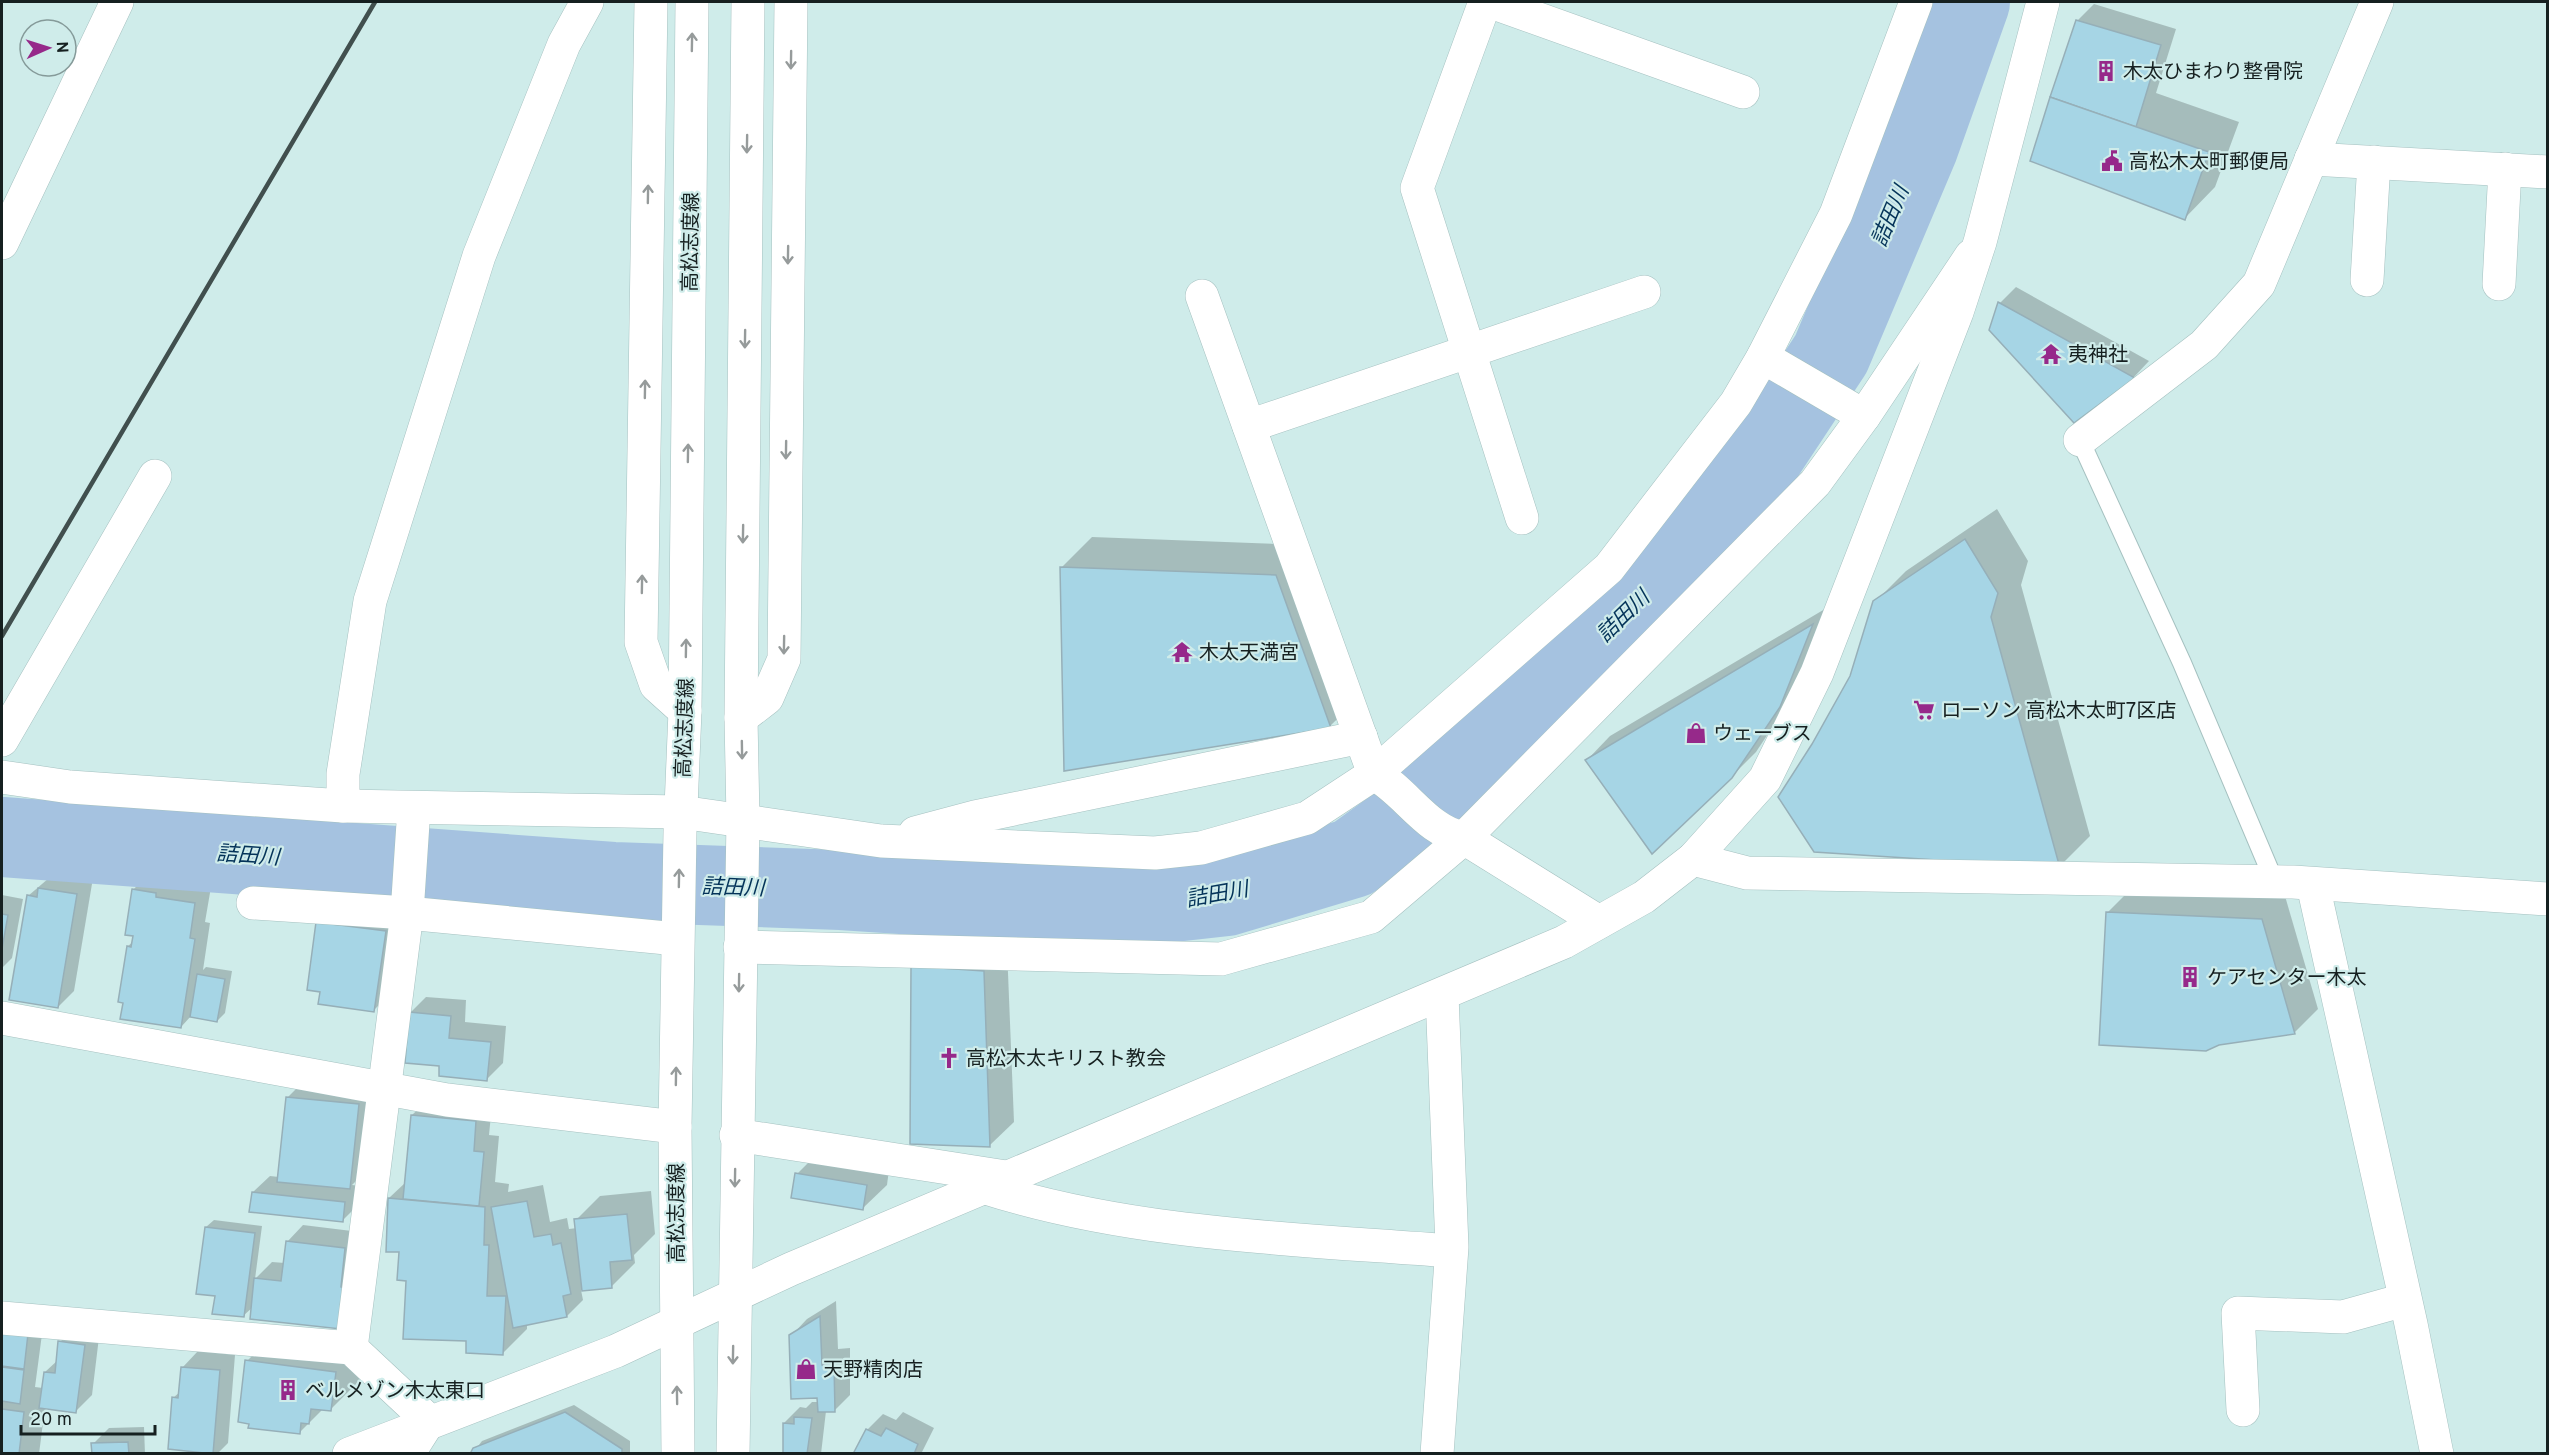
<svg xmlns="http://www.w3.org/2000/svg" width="2549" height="1455" viewBox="0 0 2549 1455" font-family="Overpass,'Noto Sans JP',sans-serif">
<rect width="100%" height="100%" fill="#cfecea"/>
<g fill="#0003">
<polygon points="2094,4 2176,29 2156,93 2239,122 2215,187 2185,218 2077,21"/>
<polygon points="2016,287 2149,361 2134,377 2074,421 2000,303"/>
<polygon points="1997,509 2028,561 2021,585 2090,836 2060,866 1813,745 1851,677 1875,602 1906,571"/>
<polygon points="1092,537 1306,545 1361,696 1330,726 1061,568"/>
<polygon points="1835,603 1803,681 1756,752 1731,777 1587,760 1610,736"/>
<polygon points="56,872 93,878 74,991 58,1007 28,896"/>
<polygon points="149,873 172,877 171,881 211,887 205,922 210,923 203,970 206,967 232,971 225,1013 217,1021 191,1016 181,1027 128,946 134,941 133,890"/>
<polygon points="2131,889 2285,896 2318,1009 2294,1033 2107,913"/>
<polygon points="2,895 23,899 12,958 2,968"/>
<polygon points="401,915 390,994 374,1010 322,991 318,922"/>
<polygon points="1007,948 1014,1122 990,1145 913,967"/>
<polygon points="426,997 466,1000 465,1022 506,1026 503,1063 486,1080 441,1064 410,1013"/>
<polygon points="304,1081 374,1088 366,1171 352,1185 361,1186 359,1204 343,1220 253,1192 270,1176 279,1177 288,1097"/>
<polygon points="429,1099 492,1105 489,1135 499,1136 495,1182 509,1184 508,1192 543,1185 550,1222 567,1218 569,1229 577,1228 576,1220 600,1196 651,1191 655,1234 634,1255 635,1263 611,1287 581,1290 583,1300 567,1316 527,1324 527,1329 503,1353 467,1340 408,1279 389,1198 406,1182 412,1115"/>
<polygon points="821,1150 890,1162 887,1185 863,1208 797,1174"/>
<polygon points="214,1220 262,1226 255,1279 272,1262 285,1263 287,1242 303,1225 360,1232 356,1311 253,1307 243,1316 216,1294 206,1227"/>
<polygon points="836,1301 838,1349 850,1348 850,1395 834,1411 826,1411 821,1454 785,1454 784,1423 800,1407 806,1408 812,1402 818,1402 791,1336 807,1319"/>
<polygon points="2,1313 44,1319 35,1387 43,1388 45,1372 58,1360 60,1342 76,1326 100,1329 92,1395 76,1411 45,1407 39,1454 2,1454"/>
<polygon points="278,1330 366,1341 361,1379 330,1410 323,1409 299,1433 250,1422 247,1361"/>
<polygon points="198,1351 235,1355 228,1443 217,1454 204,1454 174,1397 180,1392 182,1368"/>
<polygon points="574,1405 630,1441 630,1454 472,1454 482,1441"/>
<polygon points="903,1412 934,1428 921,1454 855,1453 867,1430 883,1414 896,1420"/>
<polygon points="144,1427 145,1454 93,1454 93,1444 109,1428"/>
</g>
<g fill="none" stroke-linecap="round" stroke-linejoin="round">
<polyline stroke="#a5c2e0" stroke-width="80" points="2,837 613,882 841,890 1008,901 1146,905 1227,896 1353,858 1407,819 1645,596 1753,472 1831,354 1918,148 1970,2"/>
</g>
<g fill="#a6d5e5" stroke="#96afb8" stroke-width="1.5">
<polygon points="2076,20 2161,45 2136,127 2050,97"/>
<polygon points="2050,97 2209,152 2185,220 2030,161"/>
<polygon points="1998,302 2135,378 2074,423 1989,330"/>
<polygon points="1965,539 1998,593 1991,617 2060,868 1814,852 1778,797 1812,744 1850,676 1873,601"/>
<polygon points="1060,567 1276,575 1331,728 1064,771"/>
<polygon points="1813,624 1780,707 1732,778 1652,854 1585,760"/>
<polygon points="38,888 77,894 58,1008 9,1000 27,895 37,897"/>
<polygon points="132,889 156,893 156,897 195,903 190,938 195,939 181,1028 120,1019 123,1003 118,1002 127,946 131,947 133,936 125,935"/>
<polygon points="2106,912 2262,919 2295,1034 2219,1045 2206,1051 2099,1045"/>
<polygon points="2,914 8,915 2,949"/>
<polygon points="316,922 386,931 374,1012 318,1004 320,992 307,990"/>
<polygon points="911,966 984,971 990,1147 910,1144"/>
<polygon points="197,974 225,979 217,1022 190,1017"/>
<polygon points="409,1012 451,1016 449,1038 491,1042 487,1081 439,1076 439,1066 405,1063"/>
<polygon points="286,1097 359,1104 350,1189 277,1182"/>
<polygon points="411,1115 476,1121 474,1151 484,1152 479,1206 403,1199"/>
<polygon points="795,1173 867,1185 863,1210 791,1198"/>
<polygon points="252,1192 345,1202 343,1222 249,1212"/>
<polygon points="388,1198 485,1207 484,1245 489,1245 487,1296 506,1296 503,1355 466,1353 466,1341 403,1339 406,1281 397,1280 399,1252 386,1252"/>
<polygon points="527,1201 534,1237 551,1234 553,1245 561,1243 571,1294 563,1296 567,1317 513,1328 491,1207"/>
<polygon points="627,1214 632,1260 610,1262 612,1288 582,1291 574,1219"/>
<polygon points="205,1227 255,1233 244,1317 212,1314 215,1296 196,1294"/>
<polygon points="286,1241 345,1248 341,1287 345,1288 341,1329 250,1319 254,1278 281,1281"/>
<polygon points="820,1316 822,1365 834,1364 835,1412 818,1412 817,1398 791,1399 789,1335"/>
<polygon points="2,1331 28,1334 24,1369 2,1366"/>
<polygon points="58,1341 85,1345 76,1413 39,1408 44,1372 55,1373"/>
<polygon points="245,1360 336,1372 331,1411 311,1409 309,1424 301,1423 300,1434 248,1428 249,1424 238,1422"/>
<polygon points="2,1367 24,1370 20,1404 2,1401"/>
<polygon points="181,1367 220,1370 213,1454 168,1449 172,1397 178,1398"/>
<polygon points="2,1409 24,1412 19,1454 2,1454"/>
<polygon points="565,1412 622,1449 622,1454 470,1454 473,1448"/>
<polygon points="794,1417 812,1418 807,1454 783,1454 783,1423 794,1424"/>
<polygon points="886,1428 918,1444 914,1454 853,1454 866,1429 881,1436"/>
<polygon points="128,1442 129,1454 92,1454 91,1443"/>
</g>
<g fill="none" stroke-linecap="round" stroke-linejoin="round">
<defs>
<polyline id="service" points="2080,440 2182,663 2275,883"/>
<g id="minor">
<polyline points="651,2 641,642 656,685 685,711"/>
<polyline points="1485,2 1417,188 1522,518"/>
<polyline points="1491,2 1743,92"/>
<polyline points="2311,159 2548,172"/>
<polyline points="2,243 117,2"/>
<polyline points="2367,280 2374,162"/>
<polyline points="2499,284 2505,169"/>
<path d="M1202 296 1374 774C1406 791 1427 832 1464 838L1599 922"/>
<polyline points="1763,357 1864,416"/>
<polyline points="1249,426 1644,292"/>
<polyline points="2080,440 2204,345 2259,284 2377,2"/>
<polyline points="741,718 767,698 784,659 791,2"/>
<polyline points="2,740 155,476"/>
<polyline points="2,777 70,787 343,806 681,812 881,841 1155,853 1201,848 1307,818 1374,774 1609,568 1736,403 1763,357 1836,214 1916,2"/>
<polyline points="343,806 343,774 370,601 479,256 564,44 587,2"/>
<polyline points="915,833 975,817 1361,737"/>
<polyline points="2313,885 2411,1324 2437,1454"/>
<polyline points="253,903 407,913 677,939"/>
<polyline points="740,947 1221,959 1371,917 1464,838 1815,483 1864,416 1971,256"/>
<polyline points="2,1018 447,1100 675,1127"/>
<polyline points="736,1135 1006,1177"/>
<path d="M983 1187C1131 1235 1297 1239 1451 1251"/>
<polyline points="2,1318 351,1348 429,1421 408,1454"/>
<polyline points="351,1348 407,913 414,808"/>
<polyline points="2243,1410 2238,1313 2343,1317 2404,1300"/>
<polyline points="1437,1454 1452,1247 1442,995"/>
</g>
<g id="tertiary">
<polyline points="1693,859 1747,873 2293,882 2548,899"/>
<polyline points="349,1454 616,1351 791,1269 1564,942 1644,897 1693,859 1765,779 1817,673 1957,312 1980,242 2043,2"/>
</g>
<g id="secondary">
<polyline points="678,1454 675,1127 680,832 685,711 692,2"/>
<polyline points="733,1454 743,819 741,718 748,2"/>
</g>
</defs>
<use href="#service" stroke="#a5c1c0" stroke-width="20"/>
<use href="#minor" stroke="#a5c1c0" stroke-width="34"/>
<use href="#tertiary" stroke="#a5c1c0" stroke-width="34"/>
<use href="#secondary" stroke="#a5c1c0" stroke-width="34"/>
<use href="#service" stroke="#fff" stroke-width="18"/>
<use href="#minor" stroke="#fff" stroke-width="33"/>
<use href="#tertiary" stroke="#fff" stroke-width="33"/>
<use href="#secondary" stroke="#fff" stroke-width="33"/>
<polyline stroke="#414f4e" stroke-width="4.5" points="2,636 375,2"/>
</g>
<defs><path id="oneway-shaft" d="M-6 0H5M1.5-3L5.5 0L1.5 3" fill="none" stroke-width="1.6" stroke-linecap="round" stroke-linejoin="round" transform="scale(1.5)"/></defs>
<g stroke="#969b9b">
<use href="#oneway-shaft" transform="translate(692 42) rotate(-89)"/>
<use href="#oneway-shaft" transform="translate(791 60) rotate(91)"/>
<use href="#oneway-shaft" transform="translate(747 144) rotate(91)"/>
<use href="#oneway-shaft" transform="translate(648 194) rotate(-89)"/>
<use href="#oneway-shaft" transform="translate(788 255) rotate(91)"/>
<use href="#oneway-shaft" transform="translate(745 339) rotate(91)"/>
<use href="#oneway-shaft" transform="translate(645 389) rotate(-89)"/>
<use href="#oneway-shaft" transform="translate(786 450) rotate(91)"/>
<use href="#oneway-shaft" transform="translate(688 453) rotate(-89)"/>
<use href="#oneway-shaft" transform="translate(743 534) rotate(91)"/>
<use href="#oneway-shaft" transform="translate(642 584) rotate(-89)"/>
<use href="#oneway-shaft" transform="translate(784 645) rotate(91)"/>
<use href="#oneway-shaft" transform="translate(686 648) rotate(-89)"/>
<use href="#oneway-shaft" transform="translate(742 750) rotate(89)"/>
<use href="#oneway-shaft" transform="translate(679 878) rotate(-89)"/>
<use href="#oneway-shaft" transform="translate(739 983) rotate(91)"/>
<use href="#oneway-shaft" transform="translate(676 1076) rotate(-89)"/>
<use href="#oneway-shaft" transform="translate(735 1178) rotate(91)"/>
<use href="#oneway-shaft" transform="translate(733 1355) rotate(91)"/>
<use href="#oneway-shaft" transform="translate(677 1395) rotate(-91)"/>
</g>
<defs>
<symbol id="building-bare" viewBox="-9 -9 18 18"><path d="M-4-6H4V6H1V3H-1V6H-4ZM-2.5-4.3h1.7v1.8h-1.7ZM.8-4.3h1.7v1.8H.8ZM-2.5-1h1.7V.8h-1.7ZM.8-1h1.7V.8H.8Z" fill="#96298a" stroke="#cfecea" stroke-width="2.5" paint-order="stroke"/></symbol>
<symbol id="civic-bare" viewBox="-9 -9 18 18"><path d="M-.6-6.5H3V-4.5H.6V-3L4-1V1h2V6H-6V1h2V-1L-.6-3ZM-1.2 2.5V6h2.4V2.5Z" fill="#96298a" stroke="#cfecea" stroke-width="2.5" paint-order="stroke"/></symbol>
<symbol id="temple-bare" viewBox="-9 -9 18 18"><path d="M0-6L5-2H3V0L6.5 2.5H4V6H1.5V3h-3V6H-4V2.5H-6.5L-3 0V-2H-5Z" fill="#96298a" stroke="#cfecea" stroke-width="2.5" paint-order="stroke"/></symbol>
<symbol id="supermarket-bare" viewBox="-9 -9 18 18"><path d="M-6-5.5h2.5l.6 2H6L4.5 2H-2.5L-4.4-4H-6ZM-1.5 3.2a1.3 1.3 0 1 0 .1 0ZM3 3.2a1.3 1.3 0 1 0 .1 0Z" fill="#96298a" stroke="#cfecea" stroke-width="2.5" paint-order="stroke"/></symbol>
<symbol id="shop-bare" viewBox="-9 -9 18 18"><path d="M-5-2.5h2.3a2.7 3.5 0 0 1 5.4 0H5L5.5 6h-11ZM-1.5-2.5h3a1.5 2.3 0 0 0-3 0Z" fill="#96298a" stroke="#cfecea" stroke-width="2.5" paint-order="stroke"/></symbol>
<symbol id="church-bare" viewBox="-9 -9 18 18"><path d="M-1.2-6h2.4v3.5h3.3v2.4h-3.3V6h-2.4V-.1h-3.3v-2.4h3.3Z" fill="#96298a" stroke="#cfecea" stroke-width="2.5" paint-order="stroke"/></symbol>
</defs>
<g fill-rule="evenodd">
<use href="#building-bare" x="2091" y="56" width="30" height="30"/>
<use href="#civic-bare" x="2097" y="146" width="30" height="30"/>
<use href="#temple-bare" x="2036" y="339" width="30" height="30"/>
<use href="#temple-bare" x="1167" y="637" width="30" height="30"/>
<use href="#supermarket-bare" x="1909" y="695" width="30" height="30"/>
<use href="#shop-bare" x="1681" y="718" width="30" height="30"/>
<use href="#building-bare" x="2175" y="962" width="30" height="30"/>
<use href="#church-bare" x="934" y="1043" width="30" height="30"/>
<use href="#shop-bare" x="791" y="1354" width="30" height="30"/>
<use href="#building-bare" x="273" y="1375" width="30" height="30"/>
</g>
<g text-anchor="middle" stroke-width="4.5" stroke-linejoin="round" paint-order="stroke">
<g font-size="20" fill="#162020" stroke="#cfecea" text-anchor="start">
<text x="2123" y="78">木太ひまわり整骨院</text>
<text x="2129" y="168">高松木太町郵便局</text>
<text x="2068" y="361">夷神社</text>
<text x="1199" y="659">木太天満宮</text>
<text x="1941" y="717">ローソン 高松木太町7区店</text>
<text x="1713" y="740">ウェーブス</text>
<text x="2207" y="984">ケアセンター木太</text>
<text x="966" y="1065">高松木太キリスト教会</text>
<text x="823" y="1376">天野精肉店</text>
<text x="305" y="1397">ベルメゾン木太東口</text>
</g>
<g font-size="20" fill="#162020" stroke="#cfecea">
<text transform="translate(690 242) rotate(-89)" y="7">高松志度線</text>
<text transform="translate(684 728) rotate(-88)" y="7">高松志度線</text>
<text transform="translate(676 1213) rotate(-90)" y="7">高松志度線</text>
</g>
<g font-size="21" font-style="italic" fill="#043359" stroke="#cfecea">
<text transform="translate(1890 216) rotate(-67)" y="7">詰田川</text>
<text transform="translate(1623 616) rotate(-44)" y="7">詰田川</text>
<text transform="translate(248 855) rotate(4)" y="7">詰田川</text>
<text transform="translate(733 887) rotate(2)" y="7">詰田川</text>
<text transform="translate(1217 894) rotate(-10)" y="7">詰田川</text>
</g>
</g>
<rect width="2549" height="1455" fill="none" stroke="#162020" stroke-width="6"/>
<g transform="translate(48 48) rotate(87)"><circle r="28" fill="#cfecea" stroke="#859a99" stroke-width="1.5"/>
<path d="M0-4.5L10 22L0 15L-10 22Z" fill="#96298a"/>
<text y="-9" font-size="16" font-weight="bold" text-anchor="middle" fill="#162020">N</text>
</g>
<path d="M21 1425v9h134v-9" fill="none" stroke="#162020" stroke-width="3"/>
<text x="30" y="1425" font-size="18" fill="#162020" stroke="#cfecea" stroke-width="4.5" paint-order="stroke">20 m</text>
</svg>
